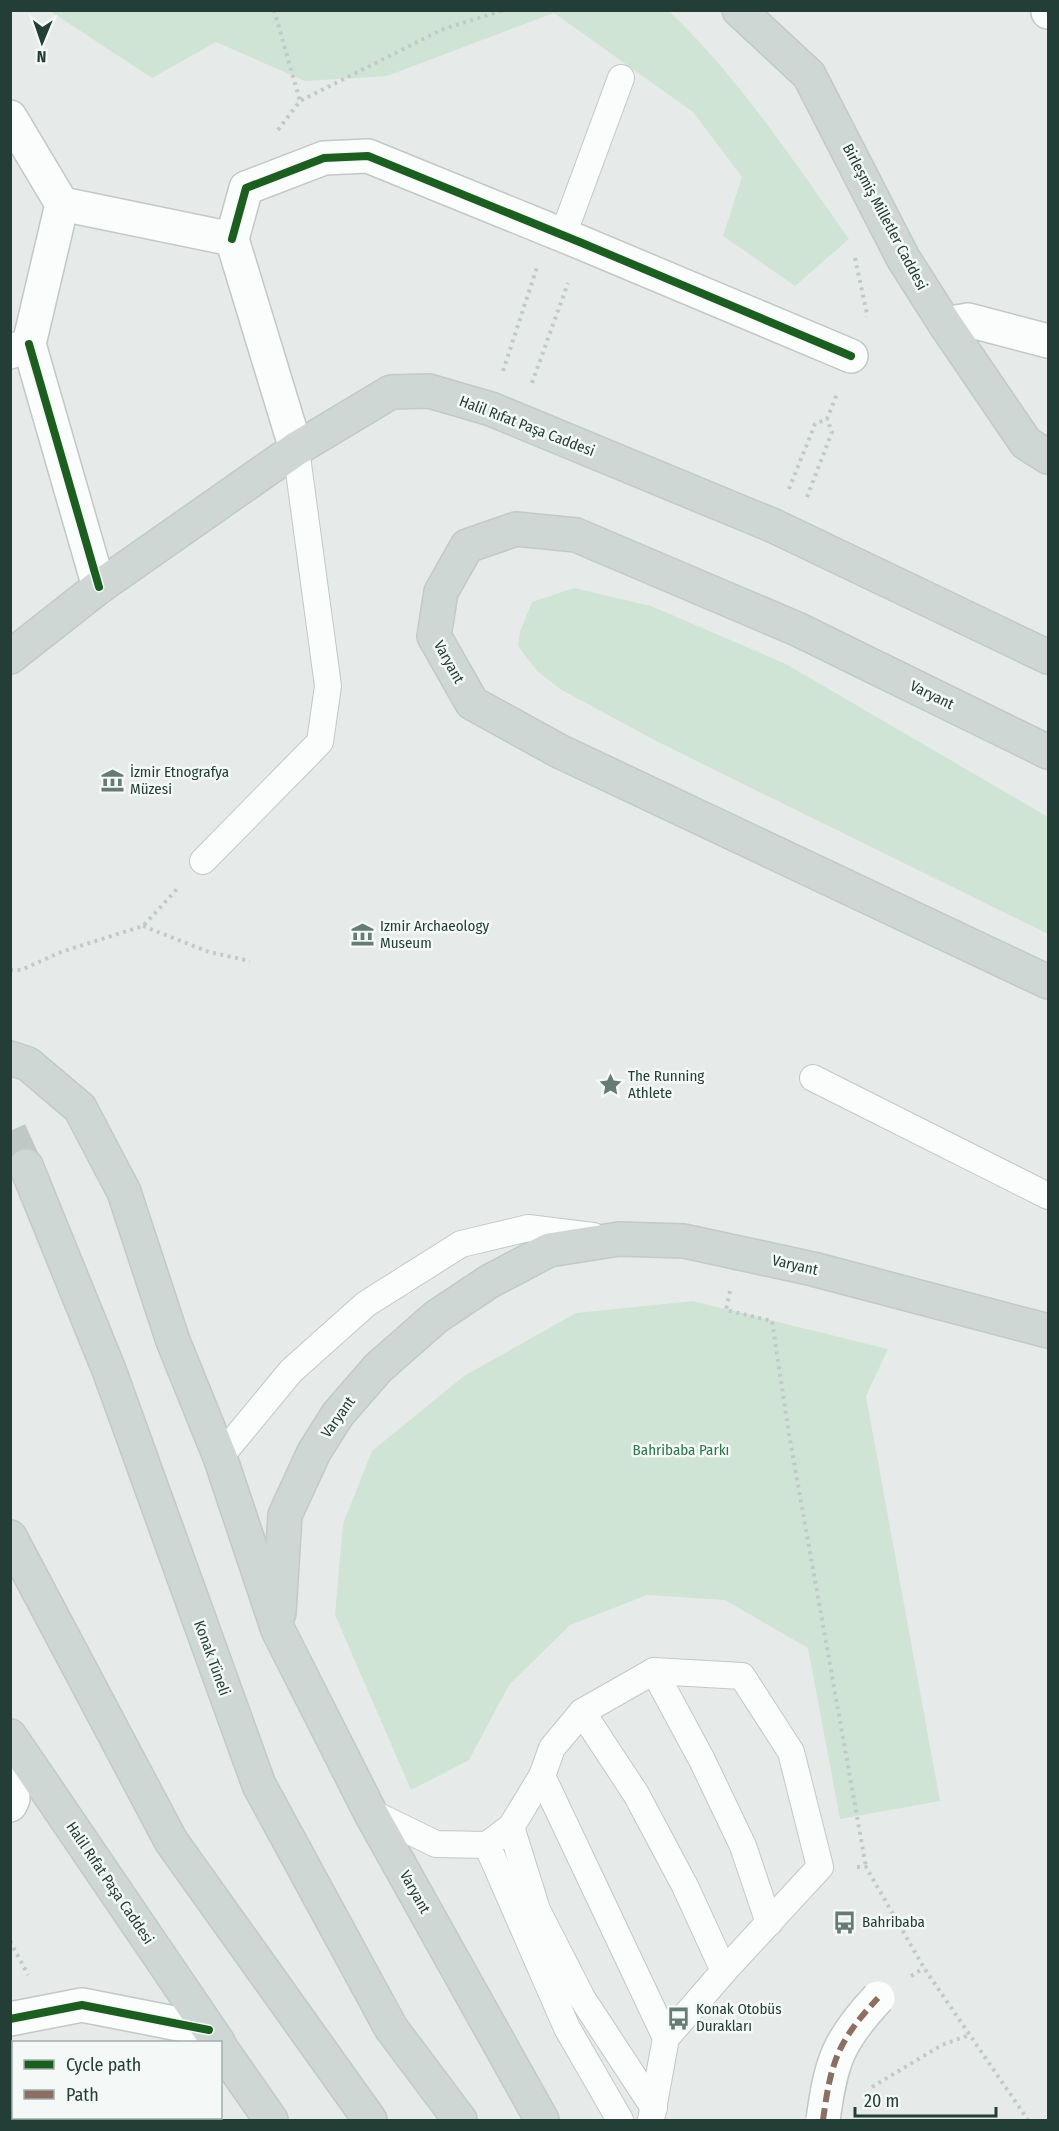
<svg xmlns="http://www.w3.org/2000/svg" width="1059" height="2131" viewBox="0 0 1059 2131" font-family="'Fira Sans Condensed',sans-serif">
<rect width="100%" height="100%" fill="#e6ebe9"/>
<g fill="#cfe4d5">
<path d="M50 11H669C739 78 793 160 849 239L795 286 723 236 742 177 693 112 554 13 387 76 305 81 216 42 152 78Z"/>
<polygon points="574,588 651,606 786,664 1048,817 1048,934 658,742 560,689 537,671 518,646 520,632 532,602"/>
<polygon points="693,1301 888,1349 866,1396 940,1801 840,1819 808,1648 725,1600 647,1595 570,1625 509,1685 469,1760 411,1790 335,1615 343,1524 372,1451 464,1376 576,1313"/>
</g>
<g fill="none" stroke-linecap="round" stroke-linejoin="round">
<polyline stroke="#bfc8c5" stroke-width="33" stroke-dasharray="33 16" stroke-linecap="butt" points="10,1131 26,1166"/>
<defs>
<g id="lane">
<polyline points="563,235 621,78"/>
<polyline points="203,861 320,742 328,686 296,449"/>
<polyline points="813,1078 1048,1196"/>
<polyline points="220,1457 291,1371 366,1304 461,1244 528,1228 593,1236"/>
<polyline points="654,1671 702,1760 743,1846 769,1923"/>
<polyline points="582,1712 636,1794 685,1886 724,1971"/>
<polyline points="542,1776 666,2038"/>
<polyline points="370,1812 436,1844 487,1845 511,1827 542,1776 552,1748 582,1712 654,1671 742,1676 791,1752 820,1867 724,1971 666,2038 651,2120"/>
<polyline points="511,1827 537,1910 582,1998 654,2108"/>
<polyline points="487,1845 567,2028 620,2120"/>
</g>
<g id="street">
<polyline points="1048,10 1048,12"/>
<polyline points="10,117 62,204 232,239 296,449"/>
<polyline points="232,239 246,188 324,158 368,156 582,243 851,356"/>
<polyline points="945,324 968,320 1048,341"/>
<polyline points="29,344 99,587"/>
<polyline points="10,352 29,344 62,204"/>
<polyline points="10,1774 13,1799 10,1805"/>
<polyline points="10,2019 82,2005 209,2030"/>
</g>
<g id="primary">
<polyline points="739,10 809,75 903,258 945,324 1026,443 1048,457"/>
<polyline points="10,657 99,587 296,449 391,392 429,391 491,409 774,526 1048,657"/>
<polyline points="1048,752 797,629 576,535 516,529 467,546 441,592 434,636 472,703 559,751 1048,982"/>
<polyline points="10,1058 28,1064 80,1108 124,1192 173,1341 220,1457 278,1630 370,1812 542,2120"/>
<polyline points="26,1166 109,1370 259,1785 391,2028 460,2120"/>
<polyline points="10,1537 171,1841 370,2120"/>
<polyline points="279,1613 285,1515 314,1452 338,1414 378,1368 436,1317 490,1281 549,1250 619,1239 684,1241 813,1269 1048,1331"/>
<polyline points="10,1736 218,2042"/>
<polyline points="220,2047 271,2120"/>
</g>
</defs>
<use href="#lane" stroke="#c3c8c6" stroke-width="28"/>
<use href="#street" stroke="#c3c8c6" stroke-width="36"/>
<use href="#primary" stroke="#c2cac7" stroke-width="36"/>
<g stroke="#c2cac7" stroke-width="4" stroke-dasharray="3 4.5" stroke-linecap="butt">
<polyline points="274,10 300,101"/>
<polyline points="278,130 300,101 443,29 504,10"/>
<polyline points="855,258 867,314 866,317"/>
<polyline points="503,371 537,267"/>
<polyline points="532,383 568,283"/>
<polyline points="789,489 815,424 827,419 837,394"/>
<polyline points="807,497 832,432 827,419"/>
<polyline points="143,926 209,952 250,961"/>
<polyline points="10,970 21,970 61,952 143,926 178,888"/>
<polyline points="730,1291 726,1310 772,1321 789,1434 866,1867"/>
<polyline points="857,1867 866,1867 924,1968 1028,2120"/>
<polyline points="10,1941 28,1975"/>
<polyline points="911,1976 924,1968"/>
<polyline points="872,2087 942,2045 969,2035"/>
<polyline points="169,2118 171,2120"/>
</g>
<use href="#lane" stroke="#fbfcfc" stroke-width="26"/>
<use href="#street" stroke="#fbfcfc" stroke-width="33"/>
<use href="#primary" stroke="#ced7d4" stroke-width="33"/>
<defs>
<path id="street-bridge" d="M823 2120C831 2062 837 2042 878 1998"/>
</defs>
<use href="#street-bridge" stroke="#c3c8c6" stroke-width="36" stroke-linecap="butt"/>
<use href="#street-bridge" stroke="#fbfcfc" stroke-width="33"/>
<path stroke="#8d6e63" stroke-width="6" stroke-dasharray="12 6" stroke-linecap="butt" d="M823 2120C831 2062 837 2042 878 1998"/>
<defs>
<g id="cycleway">
<polyline points="232,239 246,188 324,158 368,156 582,243 851,356"/>
<polyline points="29,344 99,587"/>
<polyline points="10,2019 82,2005 209,2030"/>
</g>
</defs>
<use href="#cycleway" stroke="#f4f9f7" stroke-width="11"/>
<use href="#cycleway" stroke="#1b5e20" stroke-width="8"/>
</g>
<defs>
<symbol id="museum-bare" viewBox="-9 -9 18 18"><path d="M0-6L6-3V-2H-6V-3ZM-5-1h2V3h-2ZM-1-1h2V3h-2ZM3-1h2V3H3ZM-6 4H6V6H-6Z" fill="#677b75" stroke="#f4f9f7" stroke-width="2.5" paint-order="stroke"/></symbol>
<symbol id="sight-bare" viewBox="-9 -9 18 18"><path d="M0-6L1.8-2.2L6-1.7L2.9 1.2L3.7 5.4L0 3.3L-3.7 5.4L-2.9 1.2L-6-1.7L-1.8-2.2Z" fill="#677b75" stroke="#f4f9f7" stroke-width="2.5" paint-order="stroke"/></symbol>
<symbol id="bus-bare" viewBox="-9 -9 18 18"><path d="M-5-6H5V4H4V6H2V4H-2V6H-4V4H-5ZM-3.5-4V0h7V-4ZM-3.5 1.2v1.5H-2V1.2ZM2 1.2v1.5H3.5V1.2Z" fill="#677b75" stroke="#f4f9f7" stroke-width="2.5" paint-order="stroke"/></symbol>
</defs>
<g fill-rule="evenodd">
<use href="#museum-bare" x="96" y="764" width="33" height="33"/>
<use href="#museum-bare" x="346" y="918" width="33" height="33"/>
<use href="#sight-bare" x="594" y="1068" width="33" height="33"/>
<use href="#bus-bare" x="828" y="1906" width="33" height="33"/>
<use href="#bus-bare" x="662" y="2002" width="33" height="33"/>
</g>
<g text-anchor="middle" stroke-width="5" stroke-linejoin="round" paint-order="stroke">
<g font-size="15" fill="#233e37" stroke="#f4f9f7">
<text transform="translate(885 217) rotate(62)" y="5">Birleşmiş Milletler Caddesi</text>
<text transform="translate(527 426) rotate(21)" y="5">Halil Rıfat Paşa Caddesi</text>
<text transform="translate(449 662) rotate(61)" y="5">Varyant</text>
<text transform="translate(932 695) rotate(26)" y="5">Varyant</text>
<text transform="translate(795 1265) rotate(13)" y="5">Varyant</text>
<text transform="translate(338 1417) rotate(-54)" y="5">Varyant</text>
<text transform="translate(212 1658) rotate(70)" y="5">Konak Tüneli</text>
<text transform="translate(110 1883) rotate(56)" y="5">Halil Rıfat Paşa Caddesi</text>
<text transform="translate(415 1892) rotate(61)" y="5">Varyant</text>
</g>
<g font-size="15" fill="#233e37" stroke="#f4f9f7" text-anchor="start">
<text x="130" y="777">İzmir Etnografya<tspan x="130" dy="17">Müzesi</tspan></text>
<text x="380" y="931">Izmir Archaeology<tspan x="380" dy="17">Museum</tspan></text>
<text x="628" y="1081">The Running<tspan x="628" dy="17">Athlete</tspan></text>
<text x="862" y="1927">Bahribaba</text>
<text x="696" y="2014">Konak Otobüs<tspan x="696" dy="17">Durakları</tspan></text>
</g>
<g font-size="15" fill="#2e7548" stroke="#f4f9f7">
<text x="681" y="1455">Bahribaba Parkı</text>
</g>
</g>
<rect width="1059" height="2131" fill="none" stroke="#233e37" stroke-width="24"/>
<rect x="12" y="2041" width="210" height="78" fill="#f4f9f7" stroke="#a0aeaa" stroke-width="1.5"/>
<rect x="24" y="2060" width="30" height="9" fill="#1b5e20" stroke="#a0aeaa" stroke-width="1.5"/>
<text x="66" y="2071" font-size="18" fill="#233e37">Cycle path</text>
<rect x="24" y="2090" width="30" height="9" fill="#8d6e63" stroke="#a0aeaa" stroke-width="1.5"/>
<text x="66" y="2101" font-size="18" fill="#233e37">Path</text>
<g transform="translate(42 42) rotate(182)" stroke="#f4f9f7" stroke-width="4.5" paint-order="stroke">
<path d="M0-4.5L10 22L0 15L-10 22Z" fill="#233e37"/>
<text y="-9" font-size="16" font-weight="bold" text-anchor="middle" fill="#233e37">N</text>
</g>
<path d="M855 2107v9h141v-9" fill="none" stroke="#233e37" stroke-width="3"/>
<text x="864" y="2107" font-size="18" fill="#233e37" stroke="#f4f9f7" stroke-width="4.5" paint-order="stroke">20 m</text>
</svg>
